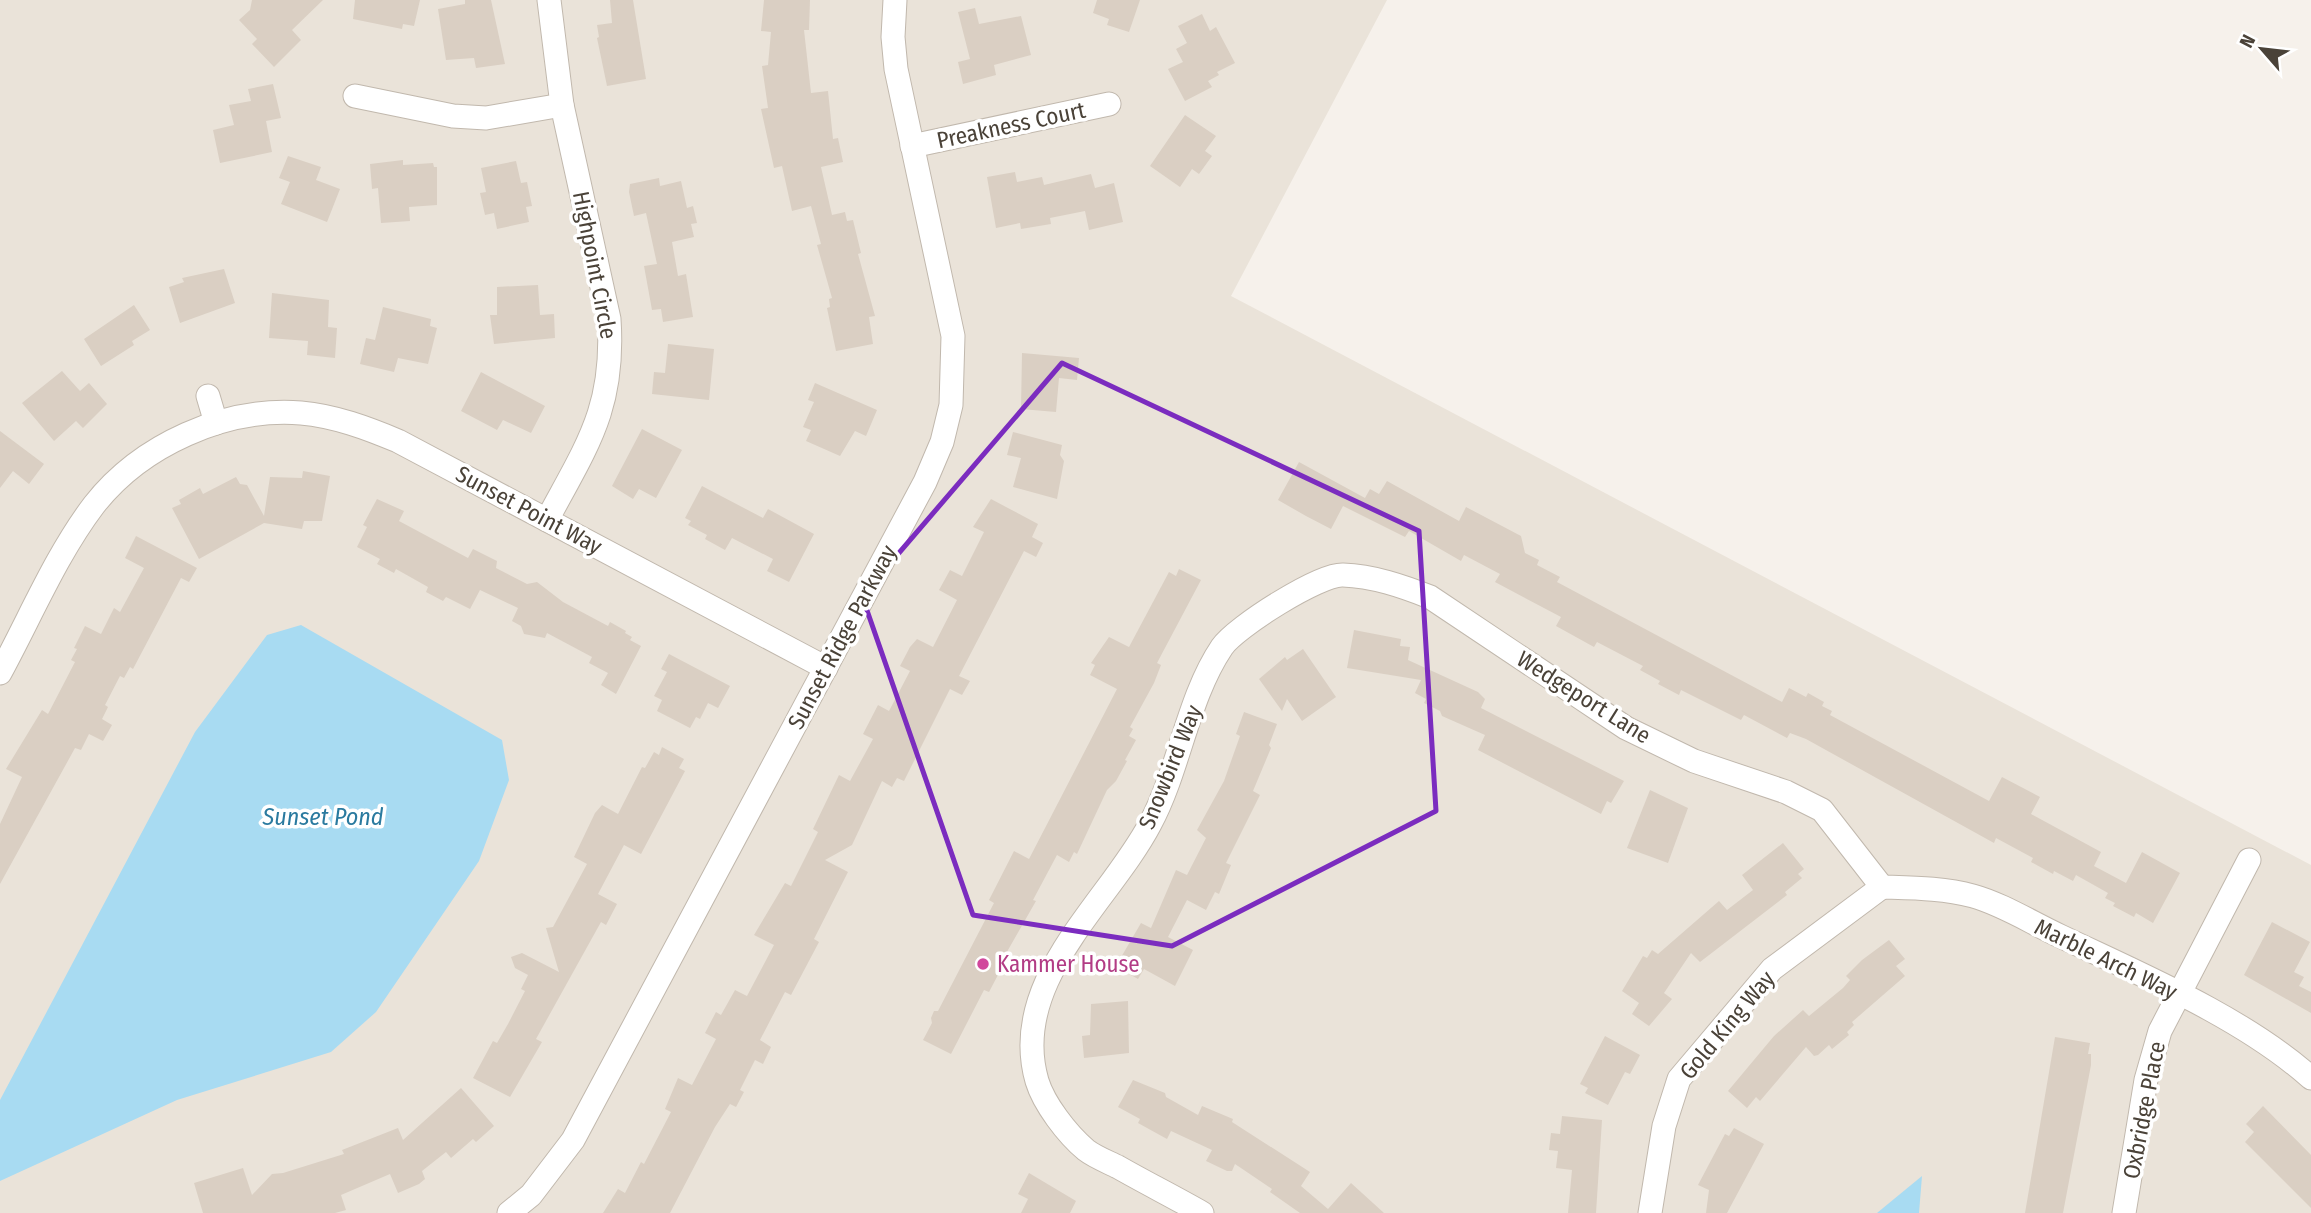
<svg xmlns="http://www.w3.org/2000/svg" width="2311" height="1213" viewBox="0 0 2311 1213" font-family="'Fira Sans Condensed',sans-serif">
<rect width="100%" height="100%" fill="#f6f1eb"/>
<polygon fill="#eae3d9" points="0,0 1387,0 1231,296 2311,865 2311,1213 0,1213"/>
<g fill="#a8dbf2">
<polygon points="301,625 502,740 509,780 479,861 376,1012 331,1052 177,1100 0,1181 0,1100 195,732 267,635"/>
<polygon points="1922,1176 1919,1213 1877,1213"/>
</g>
<g fill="#dacfc3">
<polygon points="252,0 323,0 292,30 301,40 274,67 252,44 257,39 239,20 250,10"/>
<polygon points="355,0 420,0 414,26 403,24 402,29 353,19"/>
<polygon points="465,0 491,0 505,64 476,68 474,58 446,60 438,9 465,4"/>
<polygon points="610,0 633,0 646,79 607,86 597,38 599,37 597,25 612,23"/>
<polygon points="764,0 810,0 809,30 804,30 811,93 828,91 833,139 838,138 843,162 821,167 832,215 845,212 847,221 853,220 861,253 858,254 875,316 869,317 873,344 836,351 827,308 830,307 829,299 832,298 817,245 821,244 811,206 792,211 782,166 774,168 761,109 768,108 762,66 768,65 771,32 761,31"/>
<polygon points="1097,0 1140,0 1129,32 1107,25 1109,19 1093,13"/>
<polygon points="975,8 979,24 1021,16 1031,55 994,65 996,75 963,84 958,62 970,59 958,12"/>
<polygon points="1202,14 1210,31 1216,27 1235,63 1217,72 1219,75 1208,81 1212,87 1185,101 1168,69 1183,62 1176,49 1187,43 1178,26"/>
<polygon points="273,84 281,118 266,121 272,152 220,163 213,130 234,125 229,105 251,101 248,89"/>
<polygon points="1185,115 1216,136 1205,151 1212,156 1199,174 1192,169 1180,187 1150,166"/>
<polygon points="288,156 321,167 316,180 340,189 327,222 281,204 290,182 279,178"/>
<polygon points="403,160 403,165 433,163 434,167 437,167 437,205 409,207 410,221 381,223 378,188 372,189 370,164"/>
<polygon points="516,161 521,183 527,182 532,206 526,207 529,222 497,229 494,213 485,215 480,193 486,192 481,168"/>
<polygon points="1015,172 1017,182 1042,177 1044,185 1091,174 1095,188 1114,183 1123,222 1089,230 1085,211 1050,218 1051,224 1021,229 1020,223 996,228 987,177"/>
<polygon points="659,178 660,186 681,181 687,208 693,206 697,223 691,224 694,237 672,242 678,276 686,274 693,317 663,322 661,309 652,310 644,266 657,264 646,213 634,216 629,192 630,184"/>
<polygon points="224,269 235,303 180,323 169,287 184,282 182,278"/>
<polygon points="538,285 540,315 554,314 555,338 494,344 490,315 497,315 497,287"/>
<polygon points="272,293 329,300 328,327 337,328 335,358 307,355 308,341 269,338"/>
<polygon points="134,305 150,330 132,341 134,345 101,366 84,339"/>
<polygon points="383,307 431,319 430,326 437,328 428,364 398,358 394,372 360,364 366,338 375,340"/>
<polygon points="668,344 714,349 709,400 652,394 654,372 665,373"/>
<polygon points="1022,353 1079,358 1077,380 1059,378 1056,412 1021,409"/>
<polygon points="62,371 80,391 89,383 107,404 83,428 76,421 54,441 22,403"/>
<polygon points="481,372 545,406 531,433 503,420 497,430 461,411"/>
<polygon points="815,383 877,410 866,436 855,431 840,456 806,441 811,430 803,427 814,402 808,400"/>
<polygon points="642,429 682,450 656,498 639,489 633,499 612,486"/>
<polygon points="0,431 44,464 29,484 13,471 0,488"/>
<polygon points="1013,432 1062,445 1060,455 1064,461 1057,499 1013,487 1021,458 1007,455"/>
<polygon points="1299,462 1365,498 1370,489 1379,494 1387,481 1459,521 1466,507 1521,536 1525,553 1539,560 1537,565 1560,577 1557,582 1782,702 1789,688 1806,697 1808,693 1824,702 1822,706 1832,711 1830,715 1989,801 2002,777 2040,797 2031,814 2101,852 2094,866 2126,883 2142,852 2180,873 2153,923 2136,913 2134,917 2113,906 2115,903 2105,898 2108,893 2076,875 2073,881 2054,871 2053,874 2031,862 2033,858 1996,838 1994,843 1806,739 1790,733 1787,738 1744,715 1741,720 1681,690 1679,695 1658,684 1660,681 1640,670 1643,666 1597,642 1594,647 1556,626 1561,617 1495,582 1500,574 1464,555 1461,561 1409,531 1405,537 1343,506 1331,529 1306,516 1278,500"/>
<polygon points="303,471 330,476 322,521 304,521 302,529 264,523 199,559 172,508 181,504 179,500 200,488 203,494 236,477 240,484 247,485 264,516 270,477 302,478"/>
<polygon points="702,486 763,518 768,509 814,534 789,582 767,571 773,559 732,538 725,550 705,539 707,535 688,525 691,521 685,518"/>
<polygon points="377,499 404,511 399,521 468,558 473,549 497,561 496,568 527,584 537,582 563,602 608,626 610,622 626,631 625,633 632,637 630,640 641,646 616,694 601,685 608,673 589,663 592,657 547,633 545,638 524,634 521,626 512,621 518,608 480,590 470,609 446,597 443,601 426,592 428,587 396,569 394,573 377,564 380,559 357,547 367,527 363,525"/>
<polygon points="991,499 1038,524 1032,537 1043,543 1036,557 1024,551 959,676 970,681 962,695 950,689 904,781 897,778 892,787 882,781 852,845 825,860 848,872 814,939 819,942 791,995 785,992 760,1040 771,1047 763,1064 755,1060 740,1090 744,1092 736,1107 730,1104 715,1127 670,1213 603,1213 618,1189 625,1193 641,1162 644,1164 671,1112 665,1109 678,1078 692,1085 716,1039 705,1033 716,1012 721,1015 735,990 747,996 774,945 754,935 785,883 791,886 818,832 813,829 839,775 850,781 873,739 863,734 878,705 889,711 910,671 900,666 910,647 917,639 933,647 957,600 939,590 950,570 962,576 984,532 973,527"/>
<polygon points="136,536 197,568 189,582 181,578 133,669 130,667 124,678 120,676 105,705 108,707 102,719 112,725 103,741 89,734 81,750 75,748 0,884 0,824 22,777 6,769 42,710 48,714 75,662 71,660 77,649 74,648 85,626 101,634 114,608 120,612 144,568 125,558"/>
<polygon points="1179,569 1201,580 1157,663 1161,665 1154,683 1130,727 1133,729 1129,736 1136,740 1125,760 1127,761 1116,781 1107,790 1077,854 1074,852 1069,862 1057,855 1033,900 1036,901 996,971 999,973 989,992 984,990 951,1054 923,1040 932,1023 931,1018 934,1011 938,1011 994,903 989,900 1014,851 1029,859 1117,689 1090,675 1095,665 1091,663 1109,637 1129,647 1169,572 1176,576"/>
<polygon points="1354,630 1401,639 1400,646 1410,647 1408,660 1478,692 1485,699 1481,708 1624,781 1611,803 1607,801 1601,814 1478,750 1485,735 1442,716 1440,711 1424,703 1426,699 1415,693 1421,680 1347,668"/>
<polygon points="1303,649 1336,697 1302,721 1287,699 1282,711 1259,679 1285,657 1287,660"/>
<polygon points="669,654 730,686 718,708 708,703 700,719 696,717 690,728 657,711 662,700 654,696 667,672 661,669"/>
<polygon points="1244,712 1277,724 1269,745 1271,748 1253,791 1260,795 1226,863 1231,865 1219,894 1215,892 1206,910 1187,900 1168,937 1193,950 1175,986 1144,969 1138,979 1122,970 1124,960 1120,959 1141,923 1151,928 1176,870 1187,875 1206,838 1197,830 1224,781 1240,736 1236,734"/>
<polygon points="662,747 684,759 679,768 685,771 641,854 624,845 598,894 617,904 606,925 601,922 536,1039 542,1042 510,1097 473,1078 493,1041 497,1043 508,1024 525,991 521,989 528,975 515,968 511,957 522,953 559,972 546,928 553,927 587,864 574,857 595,813 602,805 618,814 642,767 645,768 654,752 659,755"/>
<polygon points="1650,790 1688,808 1668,863 1627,848"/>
<polygon points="1783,843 1804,869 1798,874 1802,878 1785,892 1787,895 1700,962 1691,953 1664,993 1672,999 1649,1026 1632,1014 1639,1003 1622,991 1643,956 1647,958 1652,950 1658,954 1719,901 1727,910 1753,890 1742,875"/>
<polygon points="2272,922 2310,942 2294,972 2304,977 2299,986 2311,992 2311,1013 2244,975"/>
<polygon points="1889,940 1905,959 1896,966 1905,976 1852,1022 1854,1025 1847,1032 1849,1035 1832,1049 1829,1045 1818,1055 1814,1056 1806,1047 1760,1101 1756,1097 1747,1108 1728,1091 1774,1036 1803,1010 1809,1016 1843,988 1850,980 1846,976 1862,960"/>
<polygon points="1128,1001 1129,1053 1084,1058 1082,1036 1090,1035 1091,1004"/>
<polygon points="1605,1036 1640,1055 1630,1074 1625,1072 1608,1105 1585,1093 1588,1088 1580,1084"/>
<polygon points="2055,1037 2090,1043 2088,1054 2091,1054 2091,1065 2063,1213 2025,1213"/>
<polygon points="1133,1080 1165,1093 1166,1097 1198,1115 1202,1106 1233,1119 1232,1122 1310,1172 1301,1186 1328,1209 1351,1183 1384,1213 1300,1213 1270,1192 1272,1189 1235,1164 1232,1171 1227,1171 1206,1161 1212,1150 1171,1131 1167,1139 1138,1123 1140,1119 1118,1107"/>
<polygon points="461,1088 494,1126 476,1142 473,1139 451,1158 446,1152 422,1171 425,1179 419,1184 398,1193 390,1174 341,1195 346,1210 335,1213 203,1213 194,1183 243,1168 252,1195 272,1174 283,1173 344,1154 342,1150 398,1128 403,1140"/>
<polygon points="2263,1106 2311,1155 2311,1208 2245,1142 2254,1132 2246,1124"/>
<polygon points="1562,1116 1602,1120 1596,1213 1568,1213 1572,1170 1556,1168 1558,1151 1549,1150 1551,1133 1560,1134"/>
<polygon points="1734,1128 1764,1144 1727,1213 1706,1213 1709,1190 1698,1185 1725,1134 1729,1136"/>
<polygon points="1029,1173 1076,1201 1070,1213 1021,1213 1028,1199 1018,1194"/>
</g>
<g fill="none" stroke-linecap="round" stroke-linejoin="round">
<defs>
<g id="minor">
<polyline points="355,96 453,116 486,118 562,105"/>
<polyline points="912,146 1109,104"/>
<polyline points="208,396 216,423"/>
<path d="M547 520C587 445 615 408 609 319L562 105 549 0"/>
<path d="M0 673C30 618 56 555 94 505 141 445 225 407 301 413 335 416 367 428 398 441L826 668"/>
<path d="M1882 887C1913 888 1943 888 1973 896 2002 904 2032 923 2060 936 2142 975 2244 1018 2311 1078"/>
<polyline points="509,1213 531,1195 573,1140 925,482 942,442 951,405 953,336 896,69 893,37 895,0"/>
<path d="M1202 1213C1174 1197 1146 1183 1118 1167 1108 1162 1095 1157 1086 1150 1067 1134 1044 1104 1037 1081 1008 981 1109 902 1150 824 1180 768 1187 699 1222 647 1236 627 1319 574 1343 575 1373 576 1402 586 1430 597L1626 728 1694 761 1786 792 1822 810 1882 887"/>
<polyline points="1650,1213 1664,1126 1679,1079 1772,969 1882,887"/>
<polyline points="2124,1213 2146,1080 2160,1031 2249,860"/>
</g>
</defs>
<use href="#minor" stroke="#c1b8ad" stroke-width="25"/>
<use href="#minor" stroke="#fff" stroke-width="23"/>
</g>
<path fill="none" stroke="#7b2cbf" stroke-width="5" stroke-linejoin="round" d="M1062 363 1419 531 1436 811 1172 946 973 915 862 596Z"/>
<circle fill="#d1479c" stroke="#fff" stroke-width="2.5" cx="983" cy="964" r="7"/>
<g text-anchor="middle" stroke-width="7" stroke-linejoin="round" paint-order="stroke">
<g font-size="23" fill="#4a4238" stroke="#fff">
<text transform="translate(1011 125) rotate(-12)" y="8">Preakness Court</text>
<text transform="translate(595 265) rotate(79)" y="8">Highpoint Circle</text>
<text transform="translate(529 510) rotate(28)" y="8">Sunset Point Way</text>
<text transform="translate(842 637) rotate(-62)" y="8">Sunset Ridge Parkway</text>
<text transform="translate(1584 697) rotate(32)" y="8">Wedgeport Lane</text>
<text transform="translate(1170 767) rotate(-68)" y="8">Snowbird Way</text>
<text transform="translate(2106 959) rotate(26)" y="8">Marble Arch Way</text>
<text transform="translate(1727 1025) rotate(-50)" y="8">Gold King Way</text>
<text transform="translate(2144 1110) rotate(-79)" y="8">Oxbridge Place</text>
</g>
<g font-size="23" fill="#b23c85" stroke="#fff" text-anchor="start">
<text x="997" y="972">Kammer House</text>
</g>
<g font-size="24" font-style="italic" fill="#2a7a9f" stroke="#fff">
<text x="323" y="825">Sunset Pond</text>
</g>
</g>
<g transform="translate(2262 49) rotate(298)" stroke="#ffffff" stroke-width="5" paint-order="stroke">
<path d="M0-5L12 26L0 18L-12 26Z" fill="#4a4238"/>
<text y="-10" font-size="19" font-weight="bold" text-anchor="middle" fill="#4a4238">N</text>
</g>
</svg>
